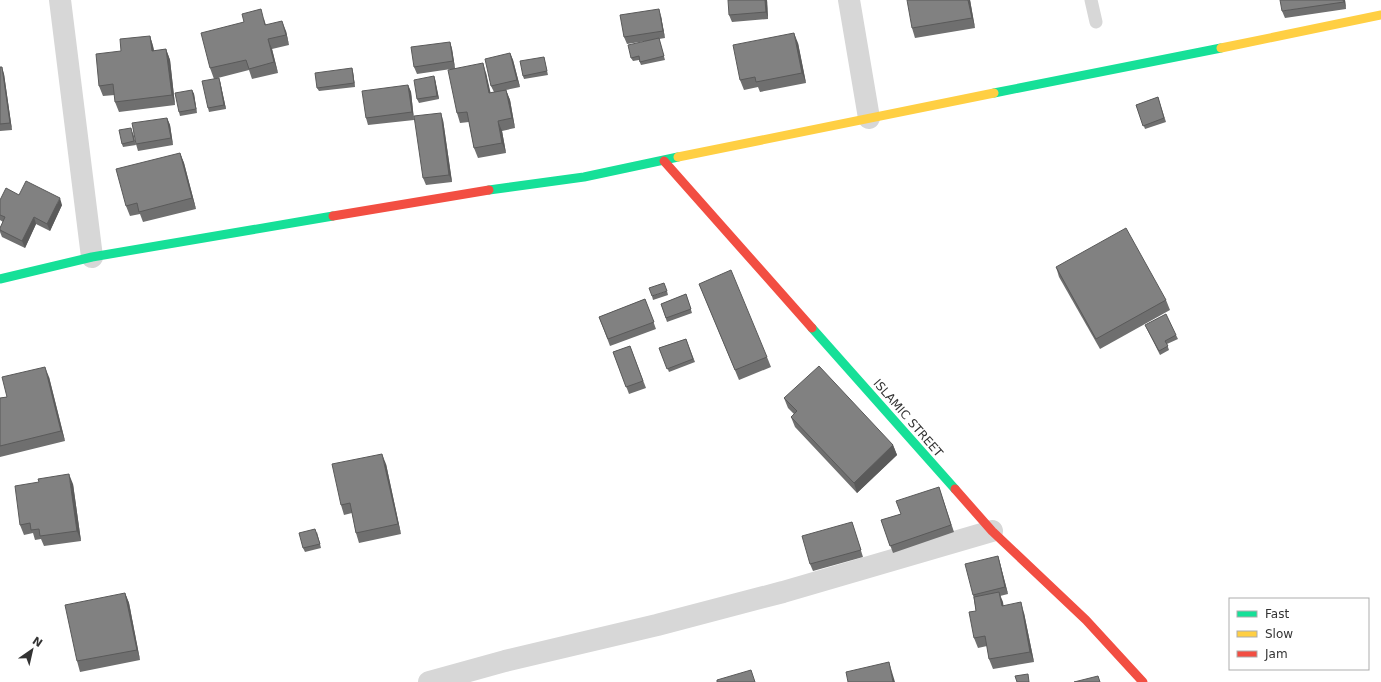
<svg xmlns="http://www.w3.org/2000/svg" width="1381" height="682" viewBox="0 0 1381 682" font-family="'DejaVu Sans',sans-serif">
<rect width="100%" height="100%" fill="#fff"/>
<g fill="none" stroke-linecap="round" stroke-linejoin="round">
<polyline stroke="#d7d7d7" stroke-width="13" points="1091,0 1096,22"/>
<g stroke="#d7d7d7" stroke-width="22">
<polyline points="60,0 92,257"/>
<polyline points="849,0 869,118"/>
<polyline points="429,682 505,661 657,625 783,592 992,531"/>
</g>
<g stroke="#16e098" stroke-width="9">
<polyline points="994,93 1221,48"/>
<polyline points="489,190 584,177 678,157"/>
<polyline points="0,279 92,257 333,216"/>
<polyline points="812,328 955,489"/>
</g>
<g stroke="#ffcf43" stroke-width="9">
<polyline points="1221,48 1381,15"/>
<polyline points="678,157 994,93"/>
</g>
<g stroke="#f24e42" stroke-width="9">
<polyline points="664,161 812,328"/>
<polyline points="333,216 489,190"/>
<polyline points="955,489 992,531 1086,620 1143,682"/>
</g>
</g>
<g fill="#6f6f6f">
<polygon points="767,0 768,19 732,22 729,15"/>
<polygon points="970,0 975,28 915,38 912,28"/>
<polygon points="1345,0 1346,9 1285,18 1282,11"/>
<polygon points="661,16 665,38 659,39 665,60 641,65 639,60 633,61 631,58 646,41 627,44 624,37"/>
<polygon points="264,19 266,25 286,31 289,45 272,49 278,73 252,79 249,70 214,79 210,68"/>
<polygon points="150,36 153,46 154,51 166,49 170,60 175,105 119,112 115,102 115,95 103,96 99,86"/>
<polygon points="450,42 452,49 455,68 486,73 490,93 494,92 491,86 510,53 513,60 520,87 506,90 510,100 515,128 502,131 506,153 478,158 474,148 469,122 460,123 457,113 451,69 417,74 414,67"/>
<polygon points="798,43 806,83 760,92 758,87 744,90 740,80"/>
<polygon points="544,57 548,75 524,79 523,76"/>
<polygon points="0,67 4,74 12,130 0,131"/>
<polygon points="352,68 353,72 355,87 319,91 317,88"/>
<polygon points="434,76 435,79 439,99 419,103 417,99"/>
<polygon points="220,81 226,109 209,112 208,108"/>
<polygon points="408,85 411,92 414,120 368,125 366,118"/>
<polygon points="192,90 194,94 197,113 180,116 179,112"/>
<polygon points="1158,97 1166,122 1145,129 1136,105"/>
<polygon points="167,118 170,125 173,145 138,151 136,144"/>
<polygon points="443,120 452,182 426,185 423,178"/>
<polygon points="133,132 136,145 123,147 122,144"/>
<polygon points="180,153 184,163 196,209 143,222 140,214 130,216 126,206"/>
<polygon points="19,195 62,205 50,231 36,224 25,248 2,237 0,232 0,228 3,222 0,220 0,200"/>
<polygon points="1056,267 1166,300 1170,310 1100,349 1059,277"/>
<polygon points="699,284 767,357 771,367 739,380"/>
<polygon points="667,291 668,295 653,300 652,296"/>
<polygon points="686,294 692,313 667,322 661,304"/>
<polygon points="645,299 656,329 610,346 599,317"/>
<polygon points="1145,325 1176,335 1178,339 1167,344 1169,350 1160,355"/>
<polygon points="686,339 695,362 669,372 659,348"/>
<polygon points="630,346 646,388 629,394 613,352"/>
<polygon points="49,377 65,441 0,457 0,398 7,397"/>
<polygon points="784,398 893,445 897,455 857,493 795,427 791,417 794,414 788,408"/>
<polygon points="386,464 401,534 359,543 356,533 352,513 344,515 341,505"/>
<polygon points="73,484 81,541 44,546 41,539 35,540 33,533 24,535 20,525"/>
<polygon points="939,487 954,532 893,553 881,520 901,514"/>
<polygon points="852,522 863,557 813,571 810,564"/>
<polygon points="317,532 321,548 305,552 303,548"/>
<polygon points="998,556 1000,563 1008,594 1000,596 1003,606 1024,613 1034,662 993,669 989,659 987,646 978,648 974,638 976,611 974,600 973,595"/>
<polygon points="125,593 129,603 140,660 80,672 77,661"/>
</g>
<g fill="#5a5a5a">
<polygon points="765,0 767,0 768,19 766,12"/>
<polygon points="968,0 970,0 975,28 972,18"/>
<polygon points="1343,0 1345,0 1346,9 1344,2"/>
<polygon points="659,9 661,16 665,38 663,31"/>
<polygon points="282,21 286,31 289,45 286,35"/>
<polygon points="794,33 798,43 806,83 802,73"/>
<polygon points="150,36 153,46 156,61 152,51"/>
<polygon points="268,39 272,49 278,73 274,62"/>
<polygon points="450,42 452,49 455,68 453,61"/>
<polygon points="166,49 170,60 175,105 172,95"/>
<polygon points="510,53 513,60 520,87 517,80"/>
<polygon points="483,63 486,73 493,103 489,93"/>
<polygon points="2,67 4,74 12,130 10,123"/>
<polygon points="352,68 353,72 355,87 354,83"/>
<polygon points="434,76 435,79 439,99 437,96"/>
<polygon points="219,78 220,81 226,109 224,105"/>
<polygon points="408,85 411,92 414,120 412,112"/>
<polygon points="192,90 194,94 197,113 196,109"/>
<polygon points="506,90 510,100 515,128 512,118"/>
<polygon points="441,113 443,120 452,182 449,175"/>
<polygon points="167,118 170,125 173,145 171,138"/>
<polygon points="498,121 502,131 506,153 502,143"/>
<polygon points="180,153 184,163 196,209 192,198"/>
<polygon points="60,198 62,205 50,231 47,224"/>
<polygon points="34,217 36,224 25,248 22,241"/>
<polygon points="45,367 49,377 65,441 61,431"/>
<polygon points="893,445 897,455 857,493 854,483"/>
<polygon points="382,454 386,464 401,534 398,524"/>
<polygon points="69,474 73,484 81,541 77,531"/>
<polygon points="998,556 1000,563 1008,594 1005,587"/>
<polygon points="999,592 1003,602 1005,616 1002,606"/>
<polygon points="125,593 129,603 140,660 137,650"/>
<polygon points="1021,602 1024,613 1034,662 1030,652"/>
<polygon points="889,662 895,682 893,682"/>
</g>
<g fill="#818181" stroke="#5a5a5a">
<polygon points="728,0 765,0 766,12 729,15"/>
<polygon points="907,0 968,0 972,18 912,28"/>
<polygon points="1280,0 1343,0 1344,2 1282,11"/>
<polygon points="261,9 265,25 282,21 286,35 268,39 274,62 249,69 246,60 210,68 201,33 244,22 242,14"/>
<polygon points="659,9 663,31 624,37 620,15"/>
<polygon points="794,33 802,73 756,82 755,77 740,80 733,45"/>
<polygon points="150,36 152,51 166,49 172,95 115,102 113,84 99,86 96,54 121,51 120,39"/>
<polygon points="659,38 664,56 640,62 639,56 631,58 628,45"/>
<polygon points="450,42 453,61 414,67 411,47"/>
<polygon points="510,53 517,80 491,86 485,59"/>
<polygon points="544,57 547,71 523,76 520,61"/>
<polygon points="483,63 489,93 506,90 512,118 498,121 502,143 474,148 467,112 457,113 448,70"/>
<polygon points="0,67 2,67 10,123 0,124"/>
<polygon points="352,68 354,83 317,88 315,73"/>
<polygon points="434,76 437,96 417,99 414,80"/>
<polygon points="219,78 224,105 208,108 202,81"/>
<polygon points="408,85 412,112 366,118 362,91"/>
<polygon points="192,90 196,109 179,112 175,93"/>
<polygon points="1158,97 1164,118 1143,126 1136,105"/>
<polygon points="441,113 449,175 423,178 414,116"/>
<polygon points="167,118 171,138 136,144 132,123"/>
<polygon points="131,128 134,141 122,144 119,130"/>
<polygon points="180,153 192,198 139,212 137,203 126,206 116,169"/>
<polygon points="26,181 60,198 47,224 34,217 22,241 0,230 0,228 5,217 0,215 0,200 6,188 19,195"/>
<polygon points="1126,228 1166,300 1096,339 1056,267"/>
<polygon points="731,270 767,357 735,370 699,284"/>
<polygon points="664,283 667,291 652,296 649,288"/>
<polygon points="686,294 691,309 666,318 661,304"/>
<polygon points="645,299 654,322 608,339 599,317"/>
<polygon points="1166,314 1176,335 1165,341 1168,346 1159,351 1145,325"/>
<polygon points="686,339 693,359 667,369 659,348"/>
<polygon points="630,346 643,381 626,387 613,352"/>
<polygon points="819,366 893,445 854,483 791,417 797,411 784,398"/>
<polygon points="45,367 61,431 0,446 0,398 7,397 2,377"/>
<polygon points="382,454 398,524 356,533 350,503 341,505 332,464"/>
<polygon points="69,474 77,531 40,536 39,529 31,530 30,523 20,525 15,486 39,482 38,479"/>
<polygon points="939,487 951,525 890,546 881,520 901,514 896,501"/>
<polygon points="852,522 861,550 810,564 802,536"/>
<polygon points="315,529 320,544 303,548 299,533"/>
<polygon points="998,556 1005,587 973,595 965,564"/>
<polygon points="999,592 1002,606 1021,602 1030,652 989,659 985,636 974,638 969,612 976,611 974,597"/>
<polygon points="125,593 137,650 77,661 65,605"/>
<polygon points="889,662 893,682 848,682 846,672"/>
<polygon points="751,670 755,682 717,682 717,680"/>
<polygon points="1028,674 1029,682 1017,682 1015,676"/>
<polygon points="1098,676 1100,682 1074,682"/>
</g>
<g text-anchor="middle" stroke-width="4" stroke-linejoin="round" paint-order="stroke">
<g font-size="12" fill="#333" stroke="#fff">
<text transform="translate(908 418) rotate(49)" y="4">ISLAMIC STREET</text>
</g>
</g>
<rect x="1229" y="598" width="140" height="72" fill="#ffffff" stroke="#adadad"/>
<rect x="1237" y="611" width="20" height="6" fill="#16e098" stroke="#adadad"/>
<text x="1265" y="618" font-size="12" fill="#333333">Fast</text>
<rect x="1237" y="631" width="20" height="6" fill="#ffcf43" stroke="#adadad"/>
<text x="1265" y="638" font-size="12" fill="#333333">Slow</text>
<rect x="1237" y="651" width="20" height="6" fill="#f24e42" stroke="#adadad"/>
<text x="1265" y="658" font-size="12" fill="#333333">Jam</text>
<g transform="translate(32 650) rotate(34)" stroke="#ffffff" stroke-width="3" paint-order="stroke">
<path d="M0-3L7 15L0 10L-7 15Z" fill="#333333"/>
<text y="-6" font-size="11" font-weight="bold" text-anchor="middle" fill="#333333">N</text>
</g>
</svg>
